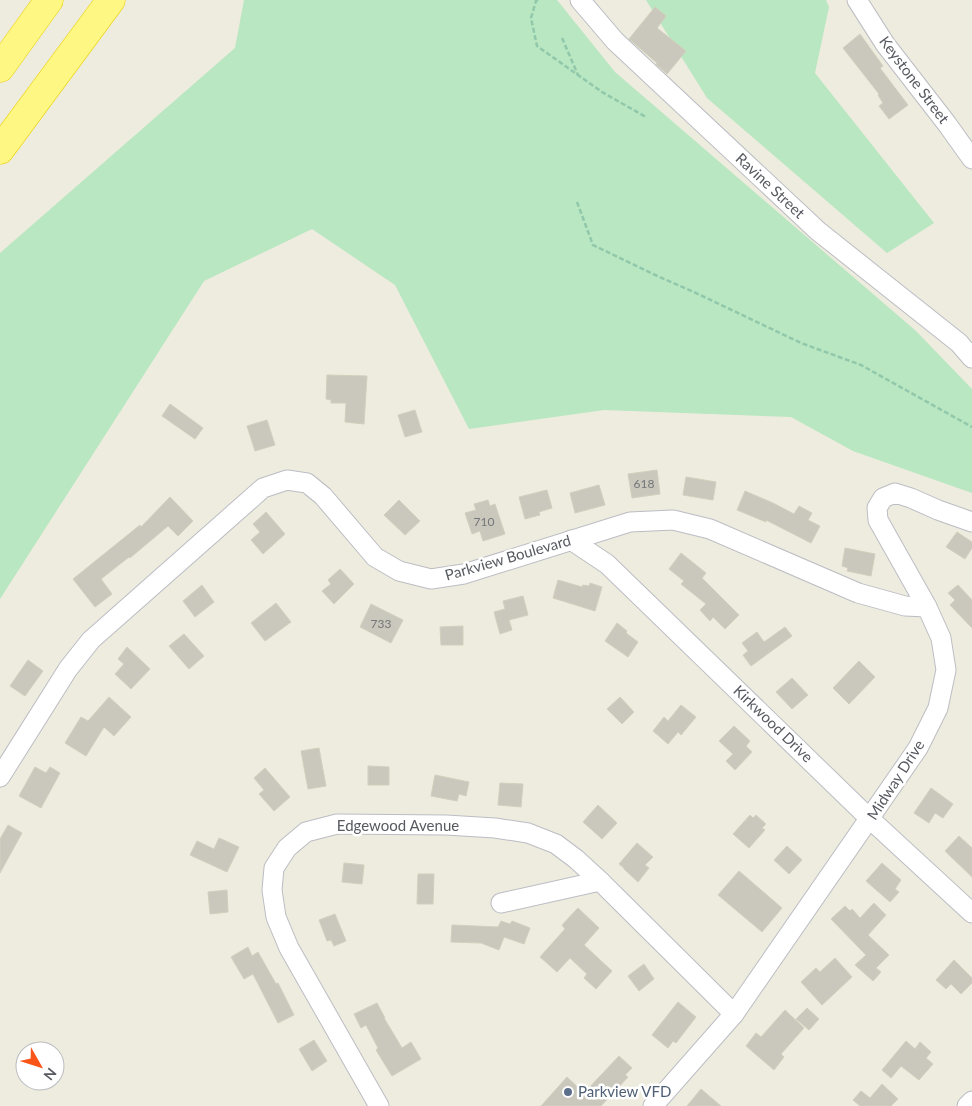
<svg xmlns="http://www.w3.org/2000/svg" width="972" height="1106" viewBox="0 0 972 1106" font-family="Lato,sans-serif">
<rect width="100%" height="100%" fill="#edecde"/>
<g fill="#b8e7c1">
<polygon points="244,0 557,0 615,72 916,331 972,389 972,493 853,451 791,417 604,410 469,429 395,285 312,229 204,281 0,599 0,253 235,48"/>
<polygon points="646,0 826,0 829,7 815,73 934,223 887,253 707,98"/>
</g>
<g fill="#cac8bd" stroke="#d2cfbc">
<polygon points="655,7 666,16 657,28 686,51 667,74 656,64 657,63 629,39"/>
<polygon points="860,34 883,66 880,68 908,105 889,119 879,106 883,103 878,95 879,94 843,48"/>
<polygon points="327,375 367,376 364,424 345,422 346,403 331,403 331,400 326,399"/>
<polygon points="170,404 203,428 195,439 162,416"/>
<polygon points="415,410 422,432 405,437 398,415"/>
<polygon points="267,420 275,445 255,451 247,426"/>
<polygon points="657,470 660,494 632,498 628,474"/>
<polygon points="686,477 716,482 713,500 683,495"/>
<polygon points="599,485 605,505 575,513 570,493"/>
<polygon points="547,490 552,508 539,512 540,515 525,519 519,497"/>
<polygon points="745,491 773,503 794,514 799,506 812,513 808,520 820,526 811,543 766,520 766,522 737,510"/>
<polygon points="170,497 193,521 178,536 168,526 130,558 129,557 101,579 112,594 95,607 73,579 140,525 141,527"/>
<polygon points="399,500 420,521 405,535 384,515"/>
<polygon points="488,500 490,506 495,504 505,534 483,541 480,531 472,534 465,513 476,510 474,504"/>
<polygon points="266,512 285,534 263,554 251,540 260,532 253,524"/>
<polygon points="957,532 972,542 972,548 965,559 946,547"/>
<polygon points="845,548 875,554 871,576 847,571 848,568 842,566"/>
<polygon points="681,553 706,573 702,578 739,615 725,629 713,617 710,621 700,610 706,604 681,584 684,581 669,569"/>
<polygon points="340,569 354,584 334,604 322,591 331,584 328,580"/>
<polygon points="558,580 582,587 583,585 589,586 590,583 602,587 595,611 553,598"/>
<polygon points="202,585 214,602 195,617 183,601"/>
<polygon points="958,585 972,600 972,628 950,605 955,600 948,593"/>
<polygon points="523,596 528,615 509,620 512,630 500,634 494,612 505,609 503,601"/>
<polygon points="276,603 291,622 265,641 251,623"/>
<polygon points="371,604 403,620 391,643 360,627"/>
<polygon points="617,623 627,631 626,633 638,642 628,657 605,641"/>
<polygon points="463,626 463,645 441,645 440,627"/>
<polygon points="785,627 792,636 751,666 743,655 748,651 742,643 757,632 764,642"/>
<polygon points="184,634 204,656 189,669 169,646"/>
<polygon points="127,647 150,669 131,689 115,674 124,664 118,659"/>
<polygon points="28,660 43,671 25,696 10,686"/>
<polygon points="859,661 875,677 849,704 833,688"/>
<polygon points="792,678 808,695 792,709 776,692"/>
<polygon points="109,697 131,717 114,736 104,727 86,756 65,743 81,717 88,721"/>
<polygon points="620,697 634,712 622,724 607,709"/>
<polygon points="681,705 696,717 681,735 678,732 668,744 653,731 664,717 668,721"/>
<polygon points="734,726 750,741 746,746 752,752 735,770 726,761 733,754 719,741"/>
<polygon points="319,748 326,786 308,789 301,751"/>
<polygon points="368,766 389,767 389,785 368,785"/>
<polygon points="35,767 46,773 50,767 60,773 41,808 19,796"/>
<polygon points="265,768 290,797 274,811 259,794 264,790 254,778"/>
<polygon points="435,775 469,782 466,796 459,794 457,801 431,796"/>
<polygon points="500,783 523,784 521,807 498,805"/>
<polygon points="931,788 953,804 943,818 935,813 929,823 914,813"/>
<polygon points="598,805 617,823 602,839 583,822"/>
<polygon points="750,815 753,818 756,815 766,824 762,828 765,830 749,848 733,834"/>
<polygon points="8,825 22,833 0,873 0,839"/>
<polygon points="959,836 972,848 972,877 945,851"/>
<polygon points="219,838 239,847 227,872 190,855 197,841 214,849"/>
<polygon points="637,843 653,857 645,865 649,868 638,882 624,869 624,868 619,864"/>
<polygon points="787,846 802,860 789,874 774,860"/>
<polygon points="344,863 364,865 362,884 342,882"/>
<polygon points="882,863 901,880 895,889 899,892 890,902 866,881"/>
<polygon points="739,871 782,908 762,932 718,895"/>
<polygon points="418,874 434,874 433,904 417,904"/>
<polygon points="227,890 228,912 210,914 208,892"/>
<polygon points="874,903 886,915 868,935 889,955 876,968 881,972 873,981 855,965 866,955 831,919 845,906 850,911 852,909 860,918"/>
<polygon points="578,908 599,928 584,945 612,971 596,989 584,978 587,974 570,958 557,972 540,957 565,929 562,925"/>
<polygon points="335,914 346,941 334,946 331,940 327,941 319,920"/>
<polygon points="501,921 510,924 512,921 530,928 524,944 504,937 499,950 481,943 451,942 452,925 498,927"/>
<polygon points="248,947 252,956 258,952 276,984 278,983 294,1015 278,1023 253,974 244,979 231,957"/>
<polygon points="835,958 852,977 822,1005 801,982 816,968 820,972"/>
<polygon points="954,960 972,978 972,983 961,994 951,984 946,989 936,980"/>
<polygon points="644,964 654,979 639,991 628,976"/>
<polygon points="678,1002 696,1017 676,1043 673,1041 668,1048 652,1035"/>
<polygon points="377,1003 385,1018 384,1018 402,1048 411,1042 421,1059 392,1076 376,1050 378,1048 366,1025 361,1028 354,1014"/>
<polygon points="807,1008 819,1019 809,1030 796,1019"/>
<polygon points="785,1010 804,1028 781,1054 784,1057 774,1070 746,1046 756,1033 761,1037"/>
<polygon points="314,1040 327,1061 312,1071 299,1049"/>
<polygon points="906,1041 915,1049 920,1042 931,1052 926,1058 933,1064 919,1080 901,1066 891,1078 882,1070"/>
<polygon points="619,1056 632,1068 625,1075 628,1077 601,1106 541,1106 567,1077 584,1093"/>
<polygon points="882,1084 898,1099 891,1106 860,1106 853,1100 861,1091 870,1098"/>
<polygon points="701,1089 721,1106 687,1106"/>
</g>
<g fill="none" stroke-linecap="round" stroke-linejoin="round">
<defs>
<g id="minor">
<polyline points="580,0 615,41 818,231 959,343 972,358"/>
<polyline points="857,0 885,44 947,124 972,159"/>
<polyline points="571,540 607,564 870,819 972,913"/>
<polyline points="0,777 68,669 91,640 263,488 287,480 307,483 323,496 375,557 399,571 431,579 464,574 630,522 673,520 710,529 858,593 905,606 927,607"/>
<polyline points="501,903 600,881"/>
<polyline points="379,1106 289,948 276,917 272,890 274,868 287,848 306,832 337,824 446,825 495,828 528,833 556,844 576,859 600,881 734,1014"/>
<polyline points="653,1106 734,1014 918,748 938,708 946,670 941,638 927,607 878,520 877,508 883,498 895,493 911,498 938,510 972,522"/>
<polyline points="967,1106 972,1101"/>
</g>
<g id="highway">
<polyline points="0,68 49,0"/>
<polyline points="0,150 111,0"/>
</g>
</defs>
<use href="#minor" stroke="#bcbdc4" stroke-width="21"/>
<use href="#highway" stroke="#ebcf00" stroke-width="29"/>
<g stroke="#91c8ab" stroke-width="2.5" stroke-dasharray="5 2.5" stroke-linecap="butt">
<polyline points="538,0 536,1 531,18 537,46 602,92 646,117"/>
<polyline points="562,38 578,75"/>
<polyline points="577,202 593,245 653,274 696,293 801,343 861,365 972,427"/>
</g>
<use href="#minor" stroke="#fff" stroke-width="19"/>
<use href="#highway" stroke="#fff783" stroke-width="28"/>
</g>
<circle fill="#5c6f8a" stroke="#fff" stroke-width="2" cx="568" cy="1092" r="5"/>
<g text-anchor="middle" stroke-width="5" stroke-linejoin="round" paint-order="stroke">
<g font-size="12" fill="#747678">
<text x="644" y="488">618</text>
<text x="484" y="526">710</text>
<text x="381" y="628">733</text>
</g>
<g font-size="15" fill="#585a61" stroke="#fff">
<text transform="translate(914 80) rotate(53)" y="5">Keystone Street</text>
<text transform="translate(770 186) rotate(43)" y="5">Ravine Street</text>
<text transform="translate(508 558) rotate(-16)" y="5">Parkview Boulevard</text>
<text transform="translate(773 724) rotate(44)" y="5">Kirkwood Drive</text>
<text transform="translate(896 780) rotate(-57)" y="5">Midway Drive</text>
<text x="398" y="831">Edgewood Avenue</text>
</g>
<g font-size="15" fill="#4e5e75" stroke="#fff" text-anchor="start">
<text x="578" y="1097">Parkview VFD</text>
</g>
</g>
<g transform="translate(40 1066) rotate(129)"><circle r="24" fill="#ffffff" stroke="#bcbdc0"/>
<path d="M0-4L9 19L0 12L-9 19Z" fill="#f95518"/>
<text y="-8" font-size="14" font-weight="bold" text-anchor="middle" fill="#585a61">N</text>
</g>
</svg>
